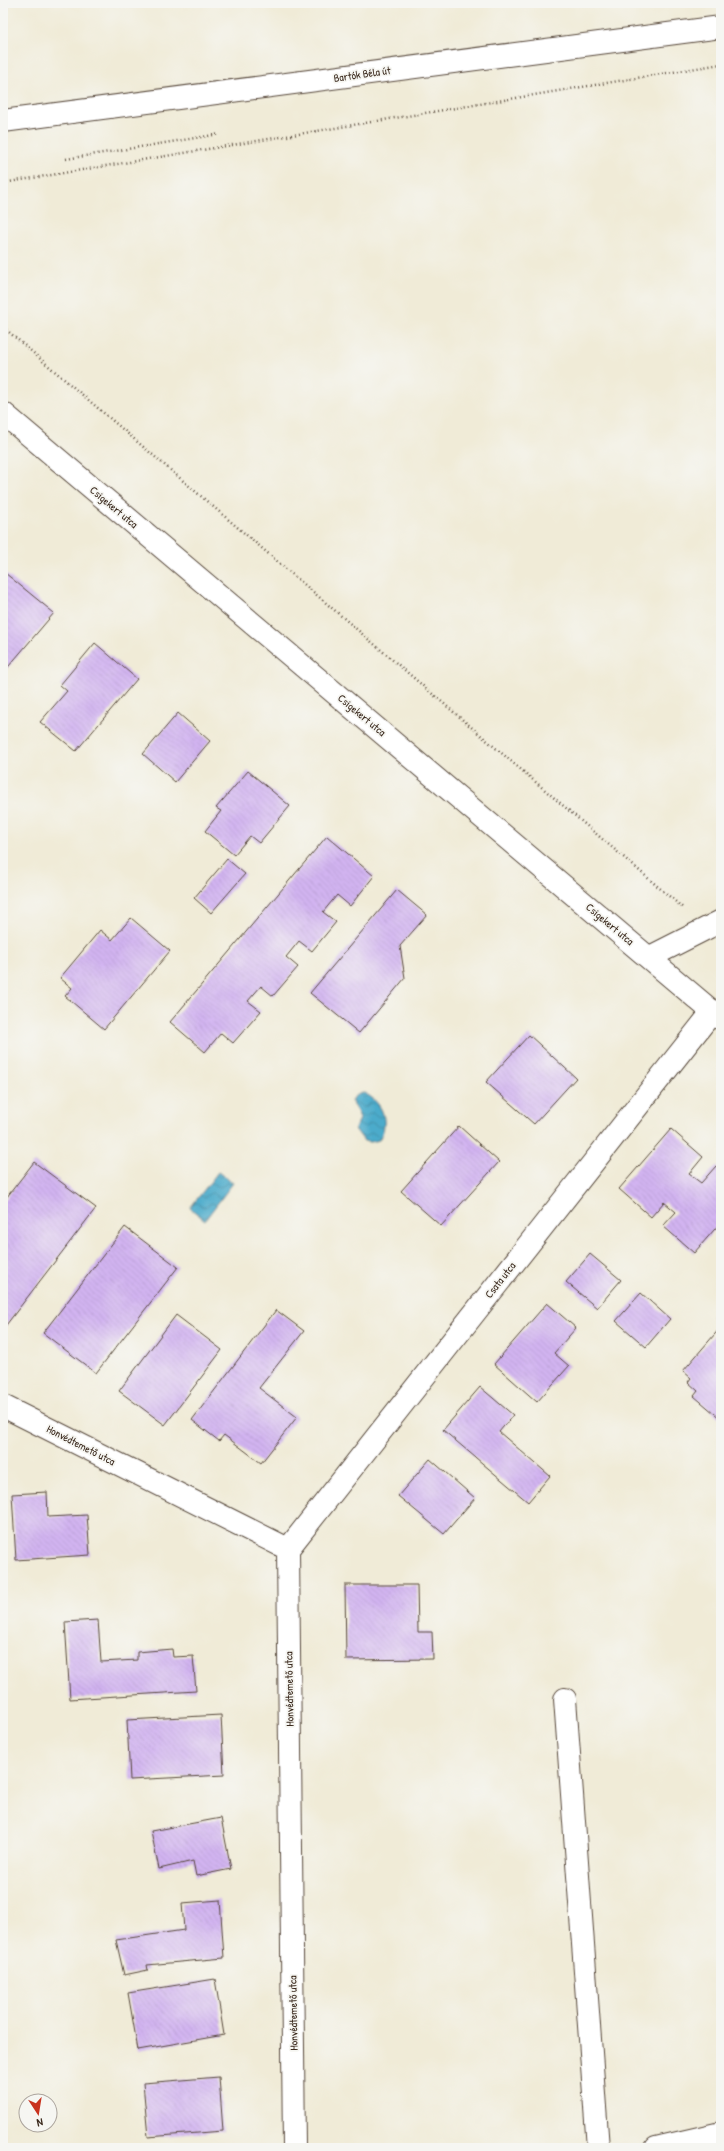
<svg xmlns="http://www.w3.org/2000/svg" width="724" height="2151" viewBox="0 0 724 2151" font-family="'Patrick Hand',sans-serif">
<defs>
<pattern id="water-waves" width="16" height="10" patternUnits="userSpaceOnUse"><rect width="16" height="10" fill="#4cabcb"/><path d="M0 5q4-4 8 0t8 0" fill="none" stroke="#408ba4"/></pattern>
<pattern id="building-back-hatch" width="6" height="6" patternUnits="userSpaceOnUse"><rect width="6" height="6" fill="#d2b4f1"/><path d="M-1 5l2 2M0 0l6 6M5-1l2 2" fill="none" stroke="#b59bce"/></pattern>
</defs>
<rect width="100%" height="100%" fill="#f6f6f2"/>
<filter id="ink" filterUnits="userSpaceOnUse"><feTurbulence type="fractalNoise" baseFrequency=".025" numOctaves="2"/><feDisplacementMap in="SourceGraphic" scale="8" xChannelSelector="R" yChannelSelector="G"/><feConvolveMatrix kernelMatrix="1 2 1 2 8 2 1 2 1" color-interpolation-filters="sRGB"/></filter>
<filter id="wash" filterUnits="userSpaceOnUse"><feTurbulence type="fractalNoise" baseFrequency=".012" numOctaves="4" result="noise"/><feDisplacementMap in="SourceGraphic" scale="16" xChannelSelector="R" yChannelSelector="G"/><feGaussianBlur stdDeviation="0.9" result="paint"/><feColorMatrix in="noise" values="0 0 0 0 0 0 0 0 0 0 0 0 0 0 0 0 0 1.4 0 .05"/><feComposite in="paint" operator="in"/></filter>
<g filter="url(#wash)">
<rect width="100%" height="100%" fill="#f0ebd7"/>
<g fill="url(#water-waves)" stroke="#446a74">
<path d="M364 1093C383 1102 390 1122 379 1140L371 1142 364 1141 355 1129 360 1119 356 1108 351 1101 357 1094Z"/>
<polygon points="218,1172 233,1183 205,1220 190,1208"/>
</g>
<g id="blocks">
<g fill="url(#building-back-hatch)">
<polygon points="5,573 54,613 3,673 3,575"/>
<polygon points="95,643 137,679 76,751 40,722 67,691 60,685"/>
<polygon points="178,713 210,741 175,782 143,754"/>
<polygon points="248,771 290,806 259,843 250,836 234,855 205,831 221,811 216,808"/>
<polygon points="327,836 374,876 350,906 337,895 323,912 336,922 312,951 299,941 286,957 298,967 273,996 261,986 248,1001 261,1011 233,1043 221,1033 205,1052 170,1022"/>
<polygon points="227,859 245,874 211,913 194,898"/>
<polygon points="397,890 427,915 400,946 405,978 359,1033 310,993"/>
<polygon points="131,918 170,951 104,1029 65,996 72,988 60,978 100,930 112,940"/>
<polygon points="529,1035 576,1078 534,1124 486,1082"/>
<polygon points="459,1126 499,1162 441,1226 401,1191"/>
<polygon points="671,1129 703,1157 689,1174 701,1183 716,1166 721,1170 721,1222 694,1253 663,1226 676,1212 664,1202 651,1217 619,1189"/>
<polygon points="34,1162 96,1208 3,1329 3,1202"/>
<polygon points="125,1227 178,1267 96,1373 43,1333"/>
<polygon points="590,1254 621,1280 597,1308 566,1282"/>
<polygon points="641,1293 670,1319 646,1347 616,1321"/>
<polygon points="547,1303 576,1328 554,1353 569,1366 537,1402 494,1364"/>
<polygon points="276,1310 304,1331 259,1388 297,1417 261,1463 224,1435 219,1441 192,1420"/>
<polygon points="721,1313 721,1322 717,1318"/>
<polygon points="176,1315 222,1350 165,1425 119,1391"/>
<polygon points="721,1327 721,1419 694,1396 698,1391 688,1382 691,1378 683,1371"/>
<polygon points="480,1387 513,1415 499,1432 550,1476 528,1502 443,1430"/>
<polygon points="430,1459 475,1498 444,1534 398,1496"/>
<polygon points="47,1492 48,1517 87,1515 90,1555 16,1560 12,1494"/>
<polygon points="345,1585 417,1585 418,1632 432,1632 433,1659 346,1660"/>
<polygon points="98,1620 101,1662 137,1660 137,1652 172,1649 173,1657 193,1656 196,1691 70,1699 65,1622"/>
<polygon points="221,1715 224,1775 130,1780 127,1720"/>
<polygon points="221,1818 231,1869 196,1876 193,1861 159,1869 151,1831"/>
<polygon points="220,1900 224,1958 147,1965 148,1970 124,1975 116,1940 184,1930 182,1903"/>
<polygon points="215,1979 224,2035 138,2050 128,1993"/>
<polygon points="219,2077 223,2131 148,2137 143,2083"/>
</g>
</g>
</g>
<g filter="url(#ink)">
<use href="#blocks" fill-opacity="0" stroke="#56473a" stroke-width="1"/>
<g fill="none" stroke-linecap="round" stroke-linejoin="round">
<defs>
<g id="minor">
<polyline points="3,121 721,27"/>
<polyline points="3,413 721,1019"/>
<polyline points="650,957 721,921"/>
<polyline points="3,1406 288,1549 294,2148"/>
<polyline points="288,1549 713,1011"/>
<polyline points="565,1699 598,2148"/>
<polyline points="656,2148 721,2133"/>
</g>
</defs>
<use href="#minor" stroke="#56473a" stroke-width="24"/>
<g stroke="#56473a" stroke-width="2.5" stroke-dasharray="1 3" stroke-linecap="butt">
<polyline points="66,159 220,134"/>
<polyline points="3,183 721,64"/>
<polyline points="3,327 683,908"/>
</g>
<use href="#minor" stroke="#fff" stroke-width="22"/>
</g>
</g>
<g text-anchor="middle" stroke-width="3.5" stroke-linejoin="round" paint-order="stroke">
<g font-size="11" fill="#3b2a1e" stroke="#f6f6f2">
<text transform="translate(362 74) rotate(-8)" y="4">Bartók Béla út</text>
<text transform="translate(114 507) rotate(40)" y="4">Csigekert utca</text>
<text transform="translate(362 715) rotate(40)" y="4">Csigekert utca</text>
<text transform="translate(610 924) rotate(40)" y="4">Csigekert utca</text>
<text transform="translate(500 1280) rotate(-52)" y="4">Csata utca</text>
<text transform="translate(81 1445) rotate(27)" y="4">Honvédtemető utca</text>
<text transform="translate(289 1689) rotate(-91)" y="4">Honvédtemető utca</text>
<text transform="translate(293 2013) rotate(-91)" y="4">Honvédtemető utca</text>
</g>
</g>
<rect width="724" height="2151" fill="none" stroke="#f6f6f2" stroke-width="16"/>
<g transform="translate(38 2113) rotate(168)"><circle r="19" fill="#f6f6f2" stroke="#aba49d"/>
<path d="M0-3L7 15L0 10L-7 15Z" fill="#c8321e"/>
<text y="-6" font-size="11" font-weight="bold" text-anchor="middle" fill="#3b2a1e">N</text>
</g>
</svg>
